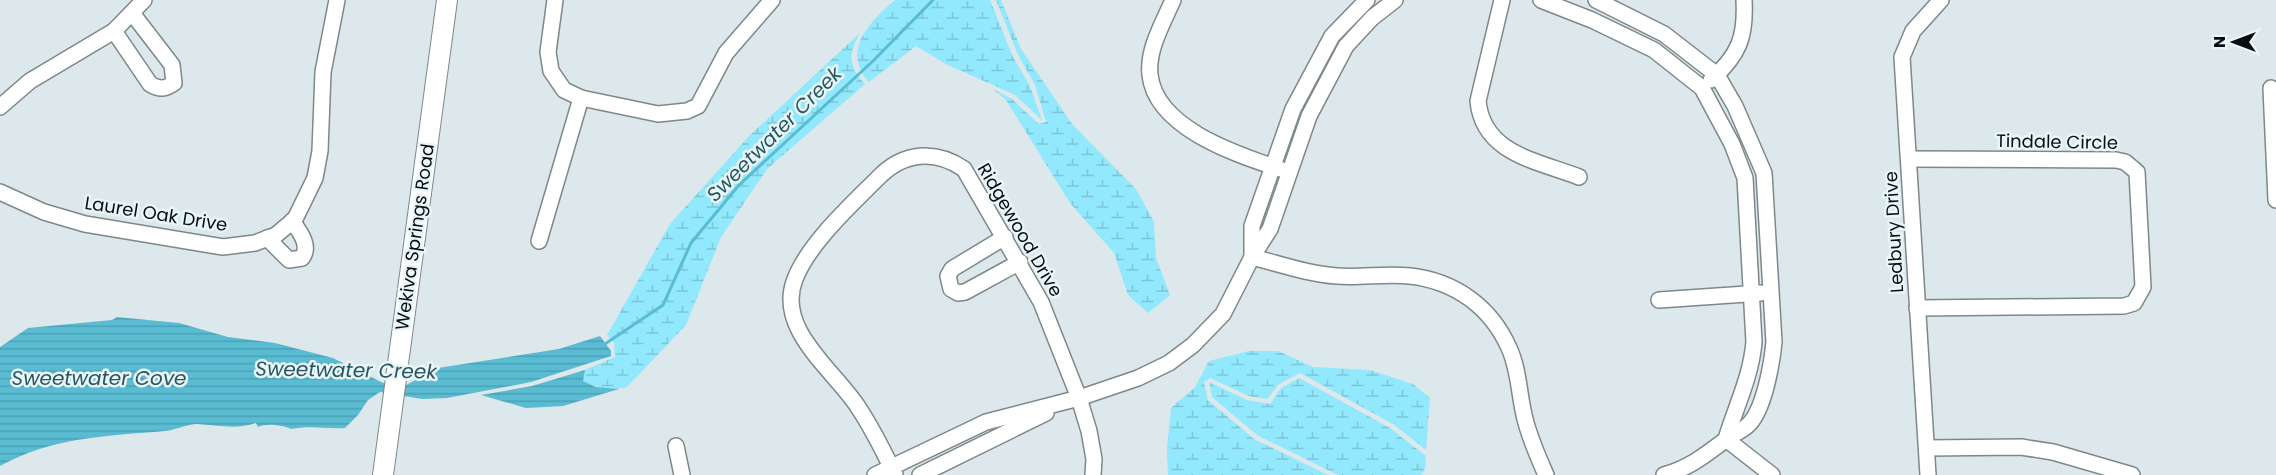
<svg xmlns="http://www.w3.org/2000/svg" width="2276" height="475" viewBox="0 0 2276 475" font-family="Poppins,sans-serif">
<defs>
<pattern id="wetland-marsh" width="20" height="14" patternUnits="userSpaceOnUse" patternTransform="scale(1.5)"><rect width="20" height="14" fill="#92e8fc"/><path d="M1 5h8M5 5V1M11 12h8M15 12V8" fill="none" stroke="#7dc6d7"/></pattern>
<pattern id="water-rules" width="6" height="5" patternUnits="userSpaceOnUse" patternTransform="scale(1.5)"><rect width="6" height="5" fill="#59bcd2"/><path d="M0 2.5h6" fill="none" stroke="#4ca0b3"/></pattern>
</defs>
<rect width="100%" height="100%" fill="#dce8eb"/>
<g fill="url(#wetland-marsh)">
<path d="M895 0H990L1013 57 1030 86 1042 120 1015 95 946 64 916 46 869 82C841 51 869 22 895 0Z"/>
<polygon points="996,0 1001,0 1021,49 1072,124 1136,189 1154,222 1156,258 1170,295 1148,313 1128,295 1114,253 1070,203 1006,100 993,89 1012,99 1039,124 1046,122 1035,85 1018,55"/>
<path d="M860 33C848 54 848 65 865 84L767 169 721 237 686 325 627 387C612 391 597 388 582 381L585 370 615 357 614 343 607 335 670 224 749 136Z"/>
<polygon points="1249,351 1278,351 1313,367 1370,370 1413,384 1430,398 1426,450 1393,424 1300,373 1279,384 1267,399 1249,396 1210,378 1204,382 1208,400 1254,439 1328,475 1168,475 1167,449 1171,408 1195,387 1209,361"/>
<polygon points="1299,378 1390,428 1426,456 1425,469 1421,475 1338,475 1257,435 1212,397 1209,382 1247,400 1270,404 1281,388"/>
</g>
<g fill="url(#water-rules)">
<path d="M117 317 179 323 228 337 275 343 333 358 383 383 406 385 438 368 559 349 600 336 611 351V356L531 382 447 398 422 399 380 392 368 400 358 415 345 428C324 429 311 425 291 429 283 425 265 423 258 427L256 423C236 430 217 425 197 424 187 424 176 430 165 431 107 436 52 437 0 466V347L28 328 112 320Z"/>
<polygon points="585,370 583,381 596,387 619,389 563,406 526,408 481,395 532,386"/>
</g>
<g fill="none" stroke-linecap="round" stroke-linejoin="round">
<polyline stroke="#59bcd2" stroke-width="3" points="605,344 663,305 691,243 739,185 874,60 933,0"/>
<defs>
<g id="minor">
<polyline points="555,0 548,52 551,71 564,90 581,98 658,114 687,111 698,106 726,53 772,0"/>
<path d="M1173 0C1163 23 1147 50 1150 75 1156 129 1239 155 1280 169"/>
<path d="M1502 0 1478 101C1483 154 1538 161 1579 177"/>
<path d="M1541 0 1592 20 1654 50 1702 88 1732 144 1745 178 1754 342C1751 377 1736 406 1726 439"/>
<path d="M1596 0 1664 34 1717 75 1735 106 1764 173 1774 342C1772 363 1764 412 1747 426 1740 432 1731 435 1724 441 1704 456 1689 468 1664 475"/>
<path d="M114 31 150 84C160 90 165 89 174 83L172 65 132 13"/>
<path d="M1711 80C1739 55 1746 37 1744 0"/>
<polyline points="2271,88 2276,200"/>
<polyline points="0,107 30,81 114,31 144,0"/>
<polyline points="1909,159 2116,160 2125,162 2137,172 2143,287 2134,303 2124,306 1917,308"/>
<polyline points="0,192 44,212 85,224 223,247 255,243 276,235 295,219 315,178 320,151 323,72 337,0"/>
<polyline points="1005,237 952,269 948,276 951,289 958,293 965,292 1020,262"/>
<path d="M267 238 289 260 302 258C311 246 300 232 292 221"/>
<polyline points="539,241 581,98"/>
<path d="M1252 257C1280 264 1308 274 1337 276 1361 278 1386 273 1410 276 1455 281 1491 307 1509 348 1519 369 1519 396 1525 419 1530 439 1538 457 1546 475"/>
<polyline points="1252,257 1252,226 1293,109 1332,36 1367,0"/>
<polyline points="1659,300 1761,293"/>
<polyline points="1726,439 1772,475"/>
<polyline points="676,446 682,475"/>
<polyline points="1927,448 2021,447 2053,452 2132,475"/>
<polyline points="875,475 986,422 1079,398 1138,378 1169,363 1193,345 1223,314 1252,257 1270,229 1309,116 1346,46 1372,18 1395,0"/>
<path d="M895 475C884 452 872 428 858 407 834 370 775 329 795 279 809 243 851 205 878 178 903 152 935 149 964 169L1041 302 1079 398 1089 431 1094 459 1093 475"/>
<polyline points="920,475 1046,413"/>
<polyline points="1928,475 1902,57 1913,31 1941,0"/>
</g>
<polyline id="major" points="383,475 447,0"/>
</defs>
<use href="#minor" stroke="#7d888b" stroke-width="18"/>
<use href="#major" stroke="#7d888b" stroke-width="22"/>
<use href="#minor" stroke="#fff" stroke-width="15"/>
<use href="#major" stroke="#fff" stroke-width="20"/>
</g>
<g text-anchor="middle" stroke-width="5" stroke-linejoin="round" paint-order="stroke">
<g font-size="18" fill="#0a0e0f" stroke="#e9f6f9">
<text transform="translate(2057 142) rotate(1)" y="6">Tindale Circle</text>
<text transform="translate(156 214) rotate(9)" y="6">Laurel Oak Drive</text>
<text transform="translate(1020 230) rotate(60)" y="6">Ridgewood Drive</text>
<text transform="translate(1894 232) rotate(-93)" y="6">Ledbury Drive</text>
<text transform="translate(415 237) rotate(-82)" y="6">Wekiva Springs Road</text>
</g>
<g font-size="20" font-style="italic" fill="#29555f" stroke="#e9f6f9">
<text transform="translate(774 134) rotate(-45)" y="7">Sweetwater Creek</text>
<text transform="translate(346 370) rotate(1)" y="7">Sweetwater Creek</text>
<text x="99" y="385">Sweetwater Cove</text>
</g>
</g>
<g transform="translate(2234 42) rotate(270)" stroke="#e9f6f9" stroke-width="4.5" paint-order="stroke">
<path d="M0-4.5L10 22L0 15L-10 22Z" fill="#0a0e0f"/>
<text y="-9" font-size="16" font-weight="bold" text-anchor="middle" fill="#0a0e0f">N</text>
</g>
</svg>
